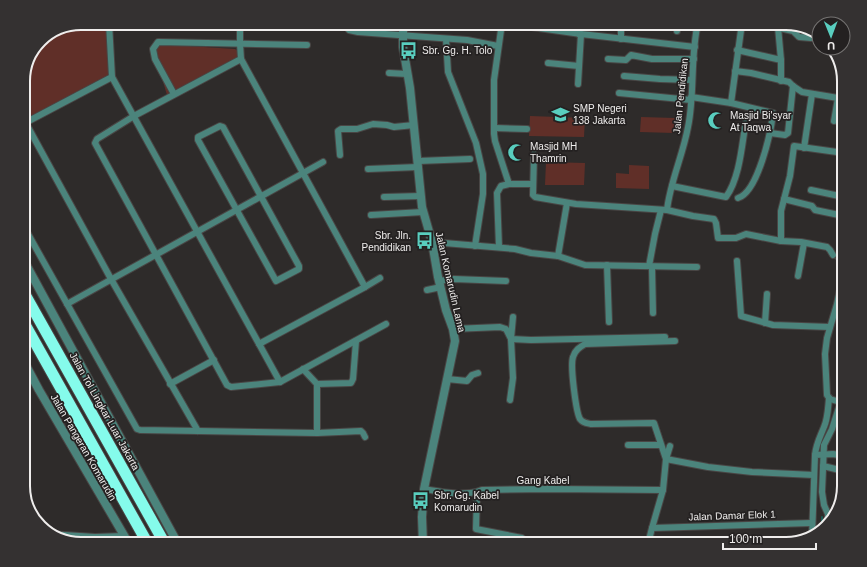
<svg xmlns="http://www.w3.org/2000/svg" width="867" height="567" viewBox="0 0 867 567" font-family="Helvetica,sans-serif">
<rect width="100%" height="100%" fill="#2e2b2a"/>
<g fill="#602f28">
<polygon points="81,23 109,23 112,77 26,123 23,118 23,77 40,40"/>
<polygon points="157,44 235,49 242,54 238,59 167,95 156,58"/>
<polygon points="530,116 585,118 584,137 529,136"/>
<polygon points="641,117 675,118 674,133 640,132"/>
<polygon points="546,162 585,163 584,185 545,185"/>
<polygon points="629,165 649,166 649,189 616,188 616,173 629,174"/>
</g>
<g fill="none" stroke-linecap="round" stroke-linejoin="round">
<polyline stroke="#1d5a52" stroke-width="2" points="822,517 822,530"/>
<polyline stroke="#4b4847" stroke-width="6" stroke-dasharray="6 3" stroke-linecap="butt" points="833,255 843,260"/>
<defs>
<g id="minor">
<polyline points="240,23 240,44 241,59 134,116 97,139 95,143 227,385 231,387 280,382"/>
<polyline points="347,23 347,27 349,30 358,32 467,40 498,46"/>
<polyline points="502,23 581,34 695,47"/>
<polyline points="758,23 793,31 799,37 811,38 819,35"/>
<polyline points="778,27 781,60 781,81"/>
<polyline points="677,31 678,23"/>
<polyline points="579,34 580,23"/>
<polyline points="446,39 448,72 476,143 483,174 483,194 475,246"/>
<polyline points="621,39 621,23"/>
<polyline points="737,50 781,60"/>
<polyline points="241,59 365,287 259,344"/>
<polyline points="608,59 626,60 631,55 652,59 694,59"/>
<polyline points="548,63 579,66"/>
<polyline points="735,71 751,73 789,82 793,86 802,92 844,99"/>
<polyline points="389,73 407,74"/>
<polyline points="624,76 660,79 692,80"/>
<polyline points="112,77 280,382 386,324"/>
<polyline points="578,84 581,34"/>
<polyline points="619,93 691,100"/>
<polyline points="174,94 155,59 153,49 158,42 307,45"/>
<path d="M691 97 731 103 773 113C771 132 758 192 738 198"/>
<polyline points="731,103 742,23"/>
<polyline points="23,118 111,279 198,431"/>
<polyline points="834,121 838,98"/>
<polyline points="23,124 112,77 109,23"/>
<polygon points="220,126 223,127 299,266 299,269 276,281 198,140 198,137"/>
<polyline points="494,128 527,129"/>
<polyline points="770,133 785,135 788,133 793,86"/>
<polyline points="804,148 812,94"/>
<polyline points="534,154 533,195 535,197 576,204 667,210 693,216 714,219 716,223 718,238 736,238 746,234 781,241 801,242 827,247 830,250 833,255"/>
<polyline points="340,155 338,131 341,129 357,129 373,124 387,125 394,127 414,125"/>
<polyline points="418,161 470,159"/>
<polyline points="368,169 418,167"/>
<polyline points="509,184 533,184"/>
<path d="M672 186 726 197C741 176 742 140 747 115"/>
<polyline points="811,190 844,197"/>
<polyline points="384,197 421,196"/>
<polyline points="784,199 812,206 815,210 844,216"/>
<path d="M667 210C670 182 683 155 688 127 695 94 690 56 698 23"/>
<polyline points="371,215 423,212"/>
<polyline points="23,225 137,429 140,430 317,433 361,431 363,433 365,437"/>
<polyline points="781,241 781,211 790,176 794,146 844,153"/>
<polyline points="432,242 515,249 531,253 558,256 585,265 697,267"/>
<polyline points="499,247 497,193 501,186 509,184 495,141 494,134 494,80 502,23"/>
<polyline points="558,256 567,203"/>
<polyline points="843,260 844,260"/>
<polyline points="737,261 741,316 773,325 830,327"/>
<polyline points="607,265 609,322"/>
<polyline points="649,266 655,234 661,210"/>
<polyline points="652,267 653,313"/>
<polyline points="798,276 804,243"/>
<polyline points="439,281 454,279 506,281"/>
<polyline points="365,287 380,278"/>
<polyline points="427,290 441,287"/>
<polyline points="67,304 323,162"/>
<polyline points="765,323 767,294"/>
<polyline points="453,329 500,327 506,329 511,339 531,340 665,337"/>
<path d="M675 341 585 344C580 347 575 350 573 357 570 366 576 412 580 419 583 423 586 423 591 424L654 423 666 459 708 467 752 472 814 475"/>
<polyline points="303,369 317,384 317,433"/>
<polyline points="447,379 467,381 472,375 478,373"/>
<polyline points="170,384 214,360"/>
<polyline points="317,384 351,383 353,379 356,341"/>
<polyline points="510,400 513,378 511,339 513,317"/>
<polyline points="840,402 830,399 827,395 825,354 827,338 837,304 844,271"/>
<polyline points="628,445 660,445"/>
<path d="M815 455C816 444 820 437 824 427 828 418 828 407 829 398"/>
<polyline points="823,466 844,471"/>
<path d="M424 489C442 492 465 497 482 490L550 489 663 490"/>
<polyline points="477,492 476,529 522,538 524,540 523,544"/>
<polyline points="828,524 828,514 824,505 822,492 824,445 832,429 844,392"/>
<polyline points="652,528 663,490 666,459 670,446"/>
<polyline points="49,534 95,537 124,536"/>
<polyline points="812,537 815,455 833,454 844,456"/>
<polyline points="648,544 652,528 812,523"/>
</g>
<g id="tertiary">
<polyline points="403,23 403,47 410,88 422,207 432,242 438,277 446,310 453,329 455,341 424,489 422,517 423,544"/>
<polyline points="23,259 178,544"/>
<polyline points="23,360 39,390 129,544"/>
</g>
<g id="motorway">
<polyline points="23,291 165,544"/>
<polyline points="23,321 148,544"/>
</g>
</defs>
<use href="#minor" stroke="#494645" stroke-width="8"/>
<use href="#tertiary" stroke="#494645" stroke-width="10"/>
<use href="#motorway" stroke="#494645" stroke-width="13"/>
<use href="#minor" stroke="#4b847c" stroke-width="6"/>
<use href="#tertiary" stroke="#4b847c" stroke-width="8"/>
<use href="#motorway" stroke="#85fbeb" stroke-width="11"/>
</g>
<defs>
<symbol id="bus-bare" viewBox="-9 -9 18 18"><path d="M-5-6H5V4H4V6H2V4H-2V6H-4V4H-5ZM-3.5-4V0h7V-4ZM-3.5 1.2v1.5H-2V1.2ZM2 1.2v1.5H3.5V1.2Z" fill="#59cebf" stroke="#242121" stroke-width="2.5" paint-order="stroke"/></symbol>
<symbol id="school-bare" viewBox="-9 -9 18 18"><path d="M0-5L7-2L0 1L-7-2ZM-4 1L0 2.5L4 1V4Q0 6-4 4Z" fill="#59cebf" stroke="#242121" stroke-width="2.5" paint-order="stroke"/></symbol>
<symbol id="mosque-bare" viewBox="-9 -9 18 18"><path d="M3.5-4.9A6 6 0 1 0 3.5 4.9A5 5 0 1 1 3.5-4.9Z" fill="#59cebf" stroke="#242121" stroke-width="2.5" paint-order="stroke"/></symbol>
</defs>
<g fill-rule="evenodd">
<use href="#bus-bare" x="396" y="38" width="25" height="25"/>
<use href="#school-bare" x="548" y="102" width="25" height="25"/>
<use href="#mosque-bare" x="704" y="108" width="25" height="25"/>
<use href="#mosque-bare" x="504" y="140" width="25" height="25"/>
<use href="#bus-bare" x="412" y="228" width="25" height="25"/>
<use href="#bus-bare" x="408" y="488" width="25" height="25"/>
</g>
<g text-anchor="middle" stroke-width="3.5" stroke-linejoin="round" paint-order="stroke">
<g font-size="10" fill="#efedec" stroke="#242121" text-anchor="start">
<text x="422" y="54">Sbr. Gg. H. Tolo</text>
<text x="573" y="112">SMP Negeri<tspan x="573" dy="12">138 Jakarta</tspan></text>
<text x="730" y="119">Masjid Bi'syar<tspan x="730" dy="12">At Taqwa</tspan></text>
<text x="530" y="150">Masjid MH<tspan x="530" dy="12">Thamrin</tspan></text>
<text x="411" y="239" text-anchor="end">Sbr. Jln.<tspan x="411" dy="12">Pendidikan</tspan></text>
<text x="434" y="499">Sbr. Gg. Kabel<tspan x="434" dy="12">Komarudin</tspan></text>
</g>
<g font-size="10" fill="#efedec" stroke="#242121">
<text transform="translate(680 96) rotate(-84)" y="4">Jalan Pendidikan</text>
<text transform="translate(451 282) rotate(77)" y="4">Jalan Komarudin Lama</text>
<text transform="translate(105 411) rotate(61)" y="4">Jalan Tol Lingkar Luar Jakarta</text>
<text transform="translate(84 447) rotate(60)" y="4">Jalan Pangeran Komarudin</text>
<text x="543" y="484">Gang Kabel</text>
<text transform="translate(732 515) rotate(-2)" y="4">Jalan Damar Elok 1</text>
</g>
</g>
<path d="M0 0H867V567H0ZM81 30H786A51 51 0 0 1 837 81V486A51 51 0 0 1 786 537H81A51 51 0 0 1 30 486V81A51 51 0 0 1 81 30Z" fill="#343131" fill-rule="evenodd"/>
<path fill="none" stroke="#efedec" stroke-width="2" d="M81 30H786A51 51 0 0 1 837 81V486A51 51 0 0 1 786 537H81A51 51 0 0 1 30 486V81A51 51 0 0 1 81 30Z"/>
<g transform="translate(831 36) rotate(179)"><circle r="19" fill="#242121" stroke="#757372"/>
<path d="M0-3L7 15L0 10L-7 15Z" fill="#59cebf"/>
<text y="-6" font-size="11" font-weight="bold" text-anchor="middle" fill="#efedec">U</text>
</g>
<path d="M723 543v6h93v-6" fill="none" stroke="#efedec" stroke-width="2"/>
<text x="729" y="543" font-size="12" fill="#efedec" stroke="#242121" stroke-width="3" paint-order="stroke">100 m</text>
</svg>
